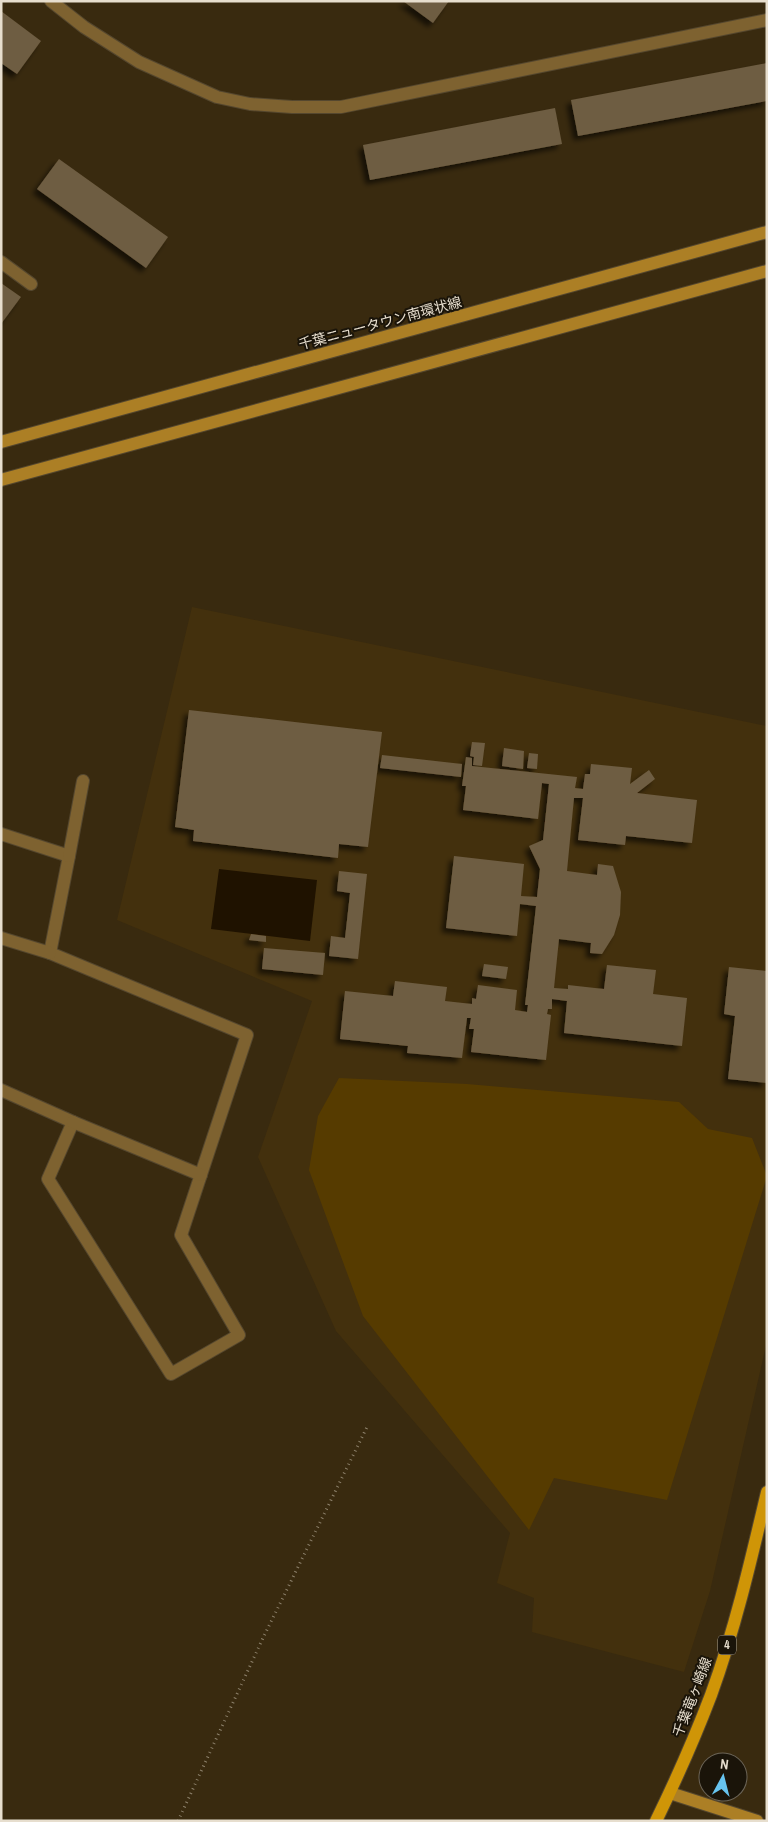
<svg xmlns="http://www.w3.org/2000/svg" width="768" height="1822" viewBox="0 0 768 1822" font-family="'Archivo Narrow','Noto Sans JP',sans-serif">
<defs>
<filter id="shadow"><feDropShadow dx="-4.5" dy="4.5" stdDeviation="2.5" flood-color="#0009"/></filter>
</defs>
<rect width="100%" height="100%" fill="#392a0f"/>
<polygon fill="#43300d" points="192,607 767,726 767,1341 710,1591 684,1672 532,1632 534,1598 497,1583 510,1533 336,1331 258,1157 312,1001 117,920"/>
<polygon fill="#563b00" points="339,1078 467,1084 679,1102 708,1129 752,1138 767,1176 667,1500 554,1478 529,1530 363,1316 309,1170 318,1116"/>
<polygon fill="#1f1200" points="219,869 317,880 310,941 211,929"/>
<g fill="#6e5d42" filter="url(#shadow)">
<polygon points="403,1 449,1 433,23"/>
<polygon points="1,11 41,41 17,74 1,63"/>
<polygon points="767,63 767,101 578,136 571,100"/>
<polygon points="555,108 562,144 370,180 363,145"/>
<polygon points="59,159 168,237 146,268 37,189"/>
<polygon points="1,283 21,297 1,324"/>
<polygon points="189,710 382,732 368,847 339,844 338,858 193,841 194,830 175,827"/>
<polygon points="472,742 485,743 482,766 473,765 474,757 470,756"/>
<polygon points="504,748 524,751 523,769 502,766"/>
<polygon points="529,753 538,754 537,769 527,768"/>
<polygon points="382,755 462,764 461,777 380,768"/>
<polygon points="466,757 472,758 472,766 577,777 575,788 583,789 585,774 590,774 591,764 632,768 630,784 649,770 655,779 637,793 697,800 692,843 626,836 625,845 578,840 583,798 574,798 567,871 597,875 598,864 613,866 621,892 620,915 614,935 602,954 590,953 591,943 559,939 554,988 568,989 568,985 604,989 607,965 656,970 653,994 687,998 682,1046 564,1033 567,1001 552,999 552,1009 548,1009 547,1014 551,1015 546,1060 471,1052 474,1029 469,1029 471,1018 467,1018 462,1058 407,1053 408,1046 340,1039 345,991 393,996 395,981 447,987 445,1001 472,1004 472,998 476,999 478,985 517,990 515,1010 527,1012 528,1005 525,1005 536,906 520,904 517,936 446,928 454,856 524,864 521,896 537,897 540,869 529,846 543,840 549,784 542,783 538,819 463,810 466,786 462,786"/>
<polygon points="339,871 367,874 358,959 329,956 331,936 345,938 350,893 337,891"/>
<polygon points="251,934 266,936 266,942 249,940"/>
<polygon points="264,948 325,953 323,975 262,969"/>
<polygon points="484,964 508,967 506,979 482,976"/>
<polygon points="729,967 767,971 767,1083 728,1079 735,1016 724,1014"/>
</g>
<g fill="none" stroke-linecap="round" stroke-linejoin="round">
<defs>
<g id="street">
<polyline points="51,1 84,27 139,62 217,97 250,104 292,107 341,107 767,20"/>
<polyline points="1,262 31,284"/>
<polyline points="1,834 69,856 50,953 247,1035 181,1235 239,1335 171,1374 48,1179 73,1122 1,1090"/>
<polyline points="69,856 83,781"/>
<polyline points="1,938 50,953"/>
<polyline points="73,1122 201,1175"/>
</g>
<g id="secondary">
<polyline points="1,442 767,232"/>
<polyline points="1,480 767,271"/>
<polyline points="670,1793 757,1821"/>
</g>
<path id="primary" d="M656 1821C676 1780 695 1737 711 1695 735 1629 751 1560 767 1492"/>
</defs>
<use href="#street" stroke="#55472e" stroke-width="14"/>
<use href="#secondary" stroke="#55472e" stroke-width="14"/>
<use href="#primary" stroke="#55472e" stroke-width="14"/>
<polyline stroke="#8d816b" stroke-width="3" stroke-dasharray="1 4" stroke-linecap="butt" points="178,1821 263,1638 368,1425"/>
<use href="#street" stroke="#7e6230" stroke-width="12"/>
<use href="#secondary" stroke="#ac7f25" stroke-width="12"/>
<use href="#primary" stroke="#cf9507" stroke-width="12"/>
</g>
<g text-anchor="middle" stroke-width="4" stroke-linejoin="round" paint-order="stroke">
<rect fill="#1a1409" stroke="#aaa193" stroke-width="1" x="718" y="1635.5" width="18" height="19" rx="4"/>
<g font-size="12" font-weight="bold" fill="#e7dece">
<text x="727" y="1649">4</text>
</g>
<g font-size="14" fill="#e7dece" stroke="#1a1409">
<text transform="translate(380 323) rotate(-15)" y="5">千葉ニュータウン南環状線</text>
<text transform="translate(692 1697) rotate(-69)" y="5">千葉竜ヶ崎線</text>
</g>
</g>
<rect width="768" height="1822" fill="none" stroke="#e7dece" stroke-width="5"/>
<g transform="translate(723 1777) rotate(7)"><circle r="24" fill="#1a1409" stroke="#6c6558"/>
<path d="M0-4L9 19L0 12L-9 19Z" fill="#67c4ef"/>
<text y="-8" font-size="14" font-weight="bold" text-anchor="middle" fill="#e7dece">N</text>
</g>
</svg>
